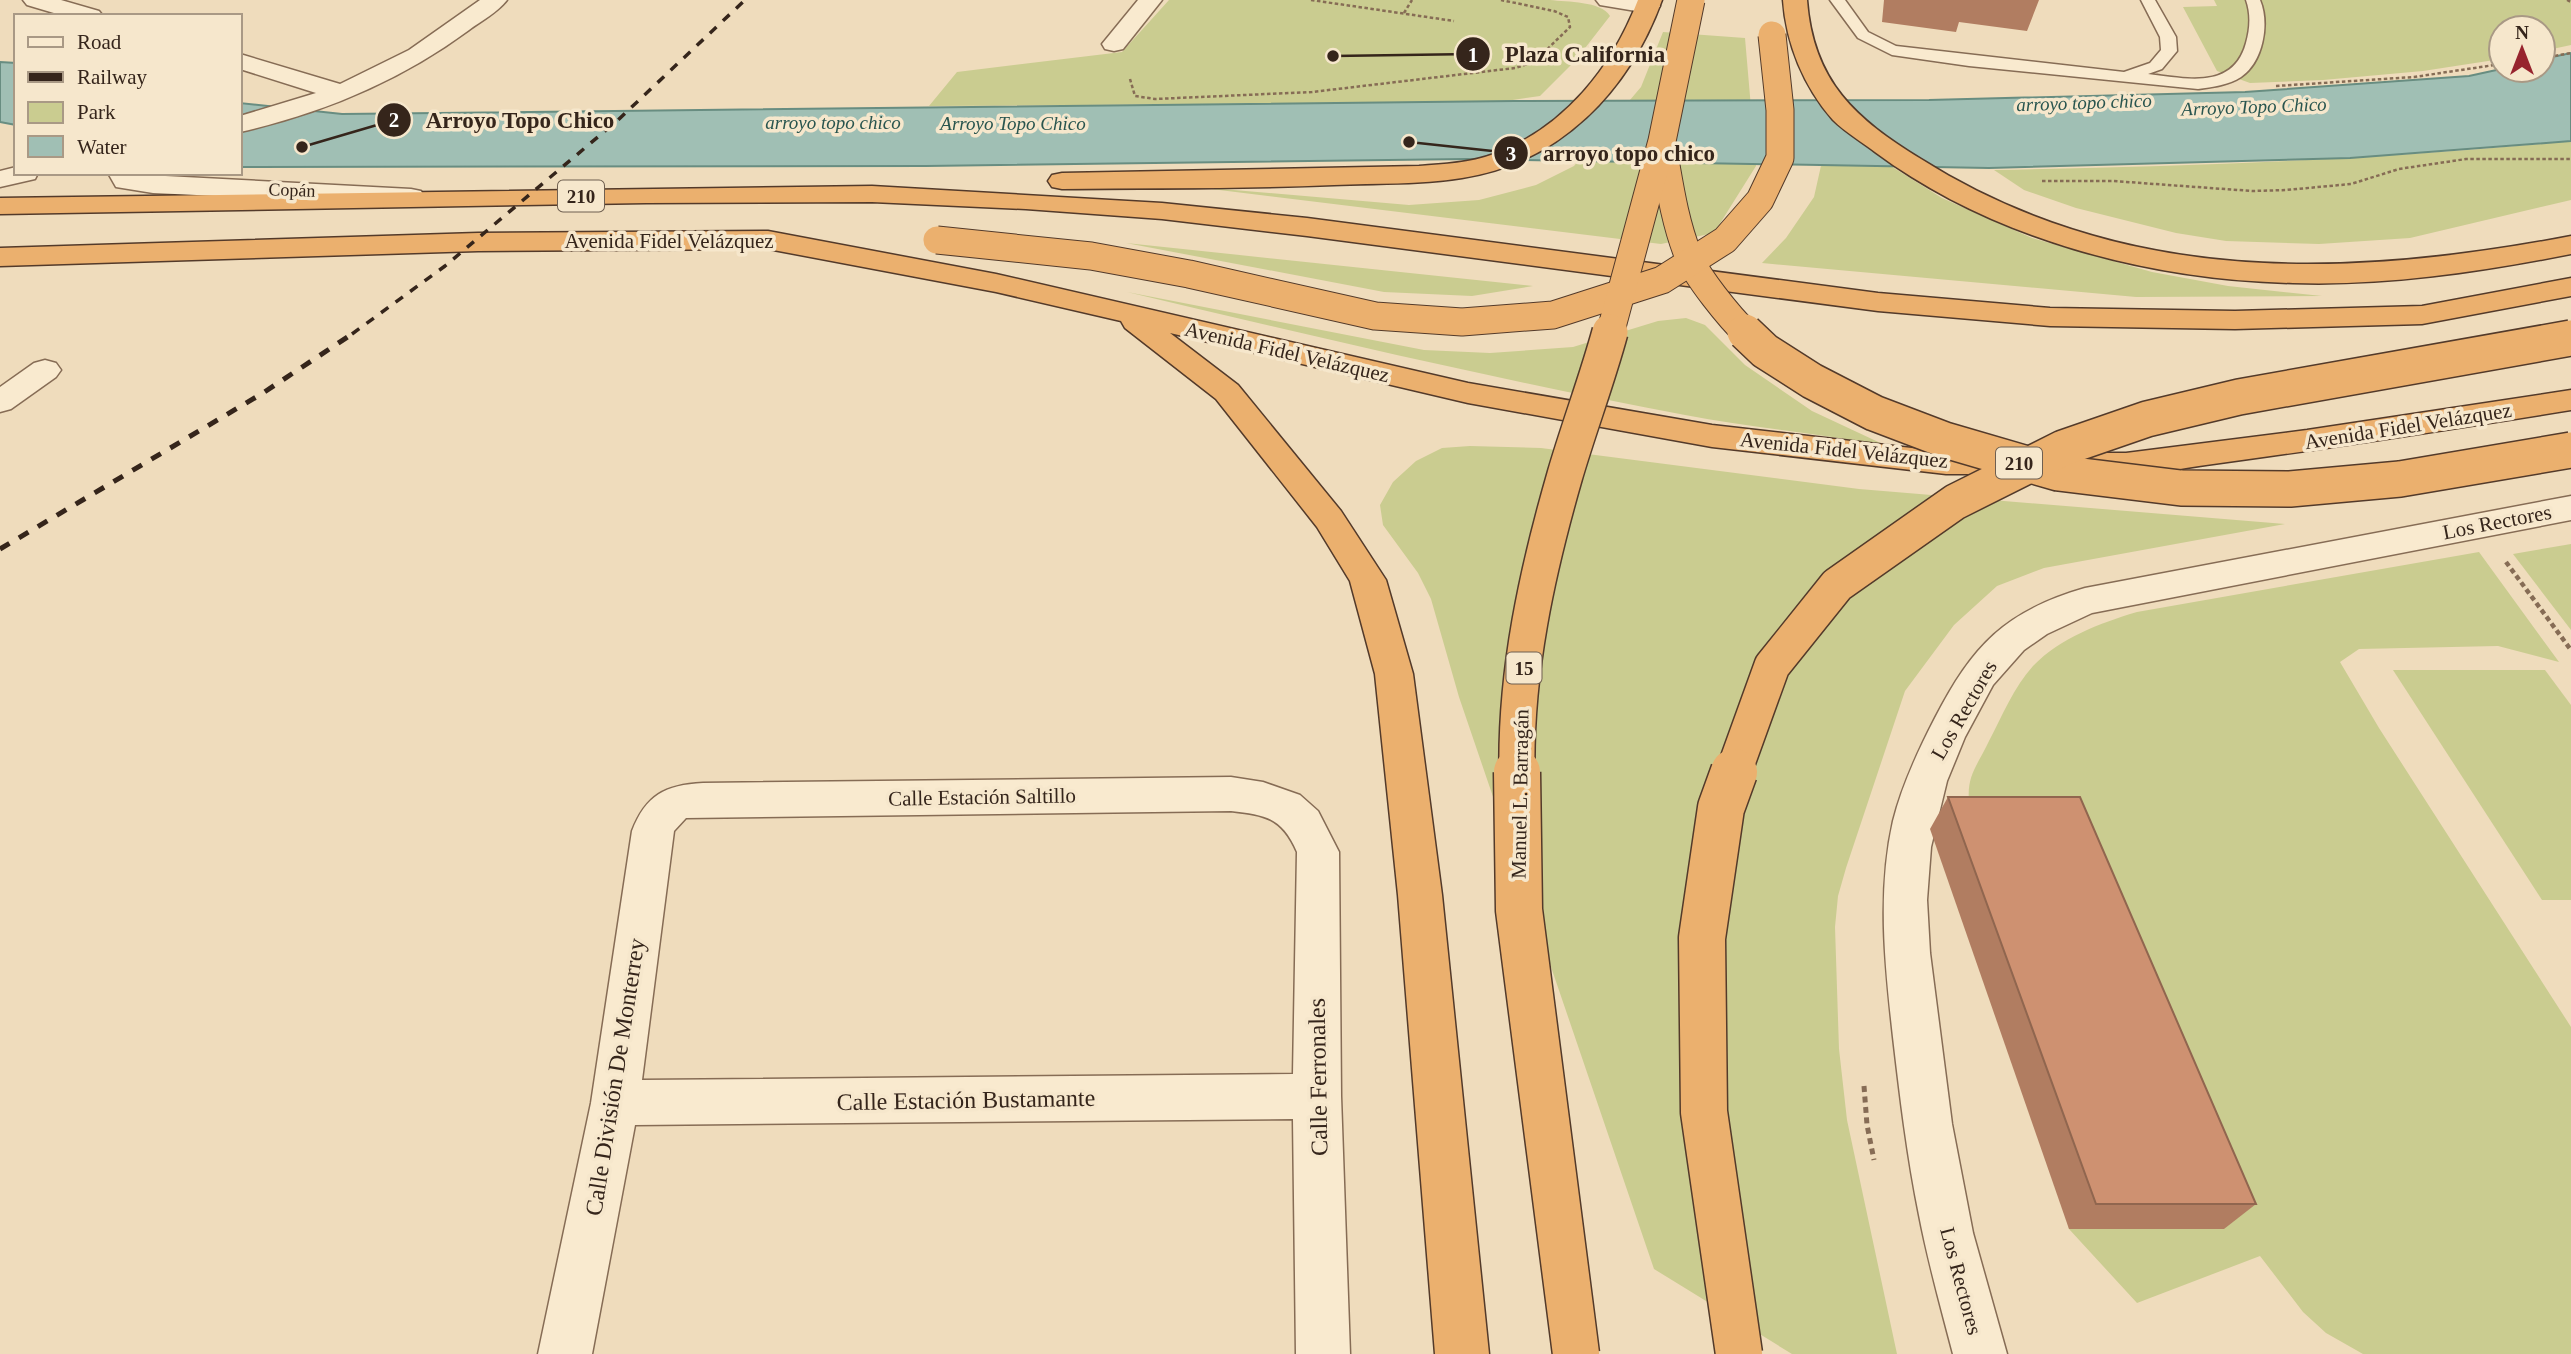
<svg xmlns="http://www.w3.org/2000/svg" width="2571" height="1354" viewBox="0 0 2571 1354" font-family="'Times New Roman',serif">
<rect width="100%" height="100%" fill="#efdcbc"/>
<g fill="#cacc90">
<path d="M1169 0H1550C1567 2 1601 1 1610 16L1575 61 1540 96 1499 102 929 106 957 72 1122 52Z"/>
<polygon points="2214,0 2571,0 2571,45 2543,51 2543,28 2501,28 2501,59 2423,71 2323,80 2250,83 2217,71 2183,7 2217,6"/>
<polygon points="1663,32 1745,38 1756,166 1714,233 1661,244 1187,186 1409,205 1479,200 1536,185 1574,166 1641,87"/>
<polygon points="1827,139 1886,163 1942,198 2032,238 2152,272 2228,286 2322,296 2136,297 1762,263 1786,238 1814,197"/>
<path d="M2571 141V200L2410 238 2319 244 2226 241 2176 233 2076 208 2024 190 1994 170C2187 166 2379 160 2571 141Z"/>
<polygon points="1126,243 1533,286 1472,296 1384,292"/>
<path d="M1127 292 1424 350 1490 353 1573 347 1658 321 1686 318 1705 325 1745 365 1812 411 1889 447C1821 433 1752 428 1685 415 1498 380 1312 336 1127 292Z"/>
<polygon points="1470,446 1541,448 1859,489 2285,524 2044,568 1997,586 1954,625 1905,691 1846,868 1838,896 1835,927 1839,1049 1847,1120 1897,1354 1792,1354 1654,1269 1459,697 1431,599 1418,573 1383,525 1380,505 1393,482 1416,461 1442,448"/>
<polygon points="2571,544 2571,630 2513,554"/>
<path d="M2479 552 2559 662 2498 646 2359 649 2340 662 2379 728 2571 1027V1354H2363L2326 1333 2303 1312 2260 1256 2137 1303 2069 1229 1970 810C1965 777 1975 770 1989 741 2002 716 2014 687 2033 666 2060 638 2100 623 2137 612Z"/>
<polygon points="2393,670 2545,670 2571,705 2571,900 2542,900"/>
</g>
<g fill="#a0bfb4" stroke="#688d81" stroke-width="2">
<polygon points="2571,53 2571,141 2350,158 1989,168 1467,159 926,166 240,167 240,103 342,114 1514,101 1929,100 2245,92 2469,76 2501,69 2543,70 2543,59"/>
<polygon points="0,62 16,63 16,125 0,122"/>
</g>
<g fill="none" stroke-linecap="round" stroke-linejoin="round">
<defs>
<path id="service" d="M1830 0H1845L1868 32 1896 46 2124 72 2150 63 2161 50 2160 37 2141 0H2155L2176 37 2177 51 2162 69 2148 74C2185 78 2233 91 2246 43 2250 29 2251 14 2246 0H2260C2270 24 2263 62 2241 77 2229 85 2212 87 2198 89L1969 66 1892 55 1858 38Z"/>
<g id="minor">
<polygon points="23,0 61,0 99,11 103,16 64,16 27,5"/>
<path d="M480 0H507C498 12 481 21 469 30 400 81 323 113 240 132V116L316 93 240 69V54L340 84 409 50Z"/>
<polygon points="1138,0 1162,0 1123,49 1114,51 1105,49 1102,44"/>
<polygon points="1596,0 1652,0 1660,6 1656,11 1648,13 1600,5"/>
<polygon points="16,167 16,173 38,173 35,179 0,187 0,171"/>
<polygon points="108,173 411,189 421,191 425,197 421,203 411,205 153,193 116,187"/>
<polygon points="45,360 56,363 61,370 56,377 11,409 0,412 0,387 34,363"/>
<path d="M2571 496V520L2092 613 2047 634 2024 650 1993 685 1965 737 1947 781 1931 847 1927 900 1930 953 1952 1124 1973 1233 2007 1354H1953C1941 1308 1928 1262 1919 1215 1907 1156 1900 1097 1893 1037 1885 966 1877 892 1893 821 1902 785 1918 751 1935 718 1972 646 2005 611 2085 588Z"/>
<path d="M1231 777 1263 782 1300 795 1318 811 1339 852 1341 1096 1350 1354H1296L1293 1119 635 1125 592 1354H538L591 1103 632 831C646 795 665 785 703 783ZM1231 811C1265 815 1282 817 1297 852L1293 1074 642 1080 674 831 686 818Z"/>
</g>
<g id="trunk">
<path d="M1638 0H1662C1629 91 1560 163 1462 178 1419 185 1376 183 1334 185 1243 189 1153 188 1062 189L1052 187 1048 181 1052 175 1062 173 1419 166C1444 164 1470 163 1494 154 1564 128 1612 68 1638 0Z"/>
<path d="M1783 0H1807C1813 82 1856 119 1921 159 2122 286 2347 279 2571 236V254C2479 272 2387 286 2293 283 2149 280 1992 239 1875 152 1862 142 1845 132 1833 120 1804 87 1786 44 1783 0Z"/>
<polygon points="872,186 1162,203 1307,218 1878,293 2050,308 2235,311 2422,306 2571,278 2571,296 2422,324 2235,329 2050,326 1878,311 1307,236 1162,219 1026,209 872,202 646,203 0,214 0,198"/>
<polygon points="768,231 996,274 1468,383 1712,425 1946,452 2014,452 2026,455 2031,463 2026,471 2014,474 1946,474 1712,447 1468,403 1170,333 1238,385 1341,511 1386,580 1413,674 1442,895 1489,1354 1435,1354 1398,895 1375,674 1350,581 1317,527 1216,399 1125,328 1121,321 996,292 768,249 478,251 0,266 0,248 478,233"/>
<path d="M2571 390V410C2452 429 2333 448 2213 464 2167 470 2111 484 2065 472L2060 464 2065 456 2077 453H2126L2307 430Z"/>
</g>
</defs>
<use href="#service" stroke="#866c55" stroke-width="3"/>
<use href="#minor" stroke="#866c55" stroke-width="3"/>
<use href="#trunk" stroke="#533a2a" stroke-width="3"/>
<g stroke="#866c55" stroke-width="2.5" stroke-dasharray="3.5 2.5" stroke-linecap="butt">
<polyline points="1311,0 1454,21"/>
<polyline points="2567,0 2571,2"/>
<polyline points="1404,13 1412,0"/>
<polyline points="2543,58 2571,53"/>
<polyline points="1130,79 1135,96 1155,99 1312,92 1515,68 1534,62 1570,27 1568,17 1554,11 1501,0"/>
<polyline points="2276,86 2414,77 2501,64"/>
<polyline points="2042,181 2113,181 2252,191 2286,190 2351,184 2399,169 2466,159 2571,159"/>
</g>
<polyline stroke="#866c55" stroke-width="4.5" stroke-dasharray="5 3.5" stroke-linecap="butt" points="2506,562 2571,650"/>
<polyline stroke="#866c55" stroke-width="5" stroke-dasharray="6 4.5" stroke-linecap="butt" points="1864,1086 1867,1125 1874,1160"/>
<use href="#service" fill="#f9eacf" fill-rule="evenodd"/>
<use href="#minor" fill="#f9eacf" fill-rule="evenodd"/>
<use href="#trunk" fill="#ebb06e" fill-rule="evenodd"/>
<polyline stroke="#35251b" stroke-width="3.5" stroke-dasharray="9 9" stroke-linecap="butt" points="352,334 445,266 618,120 745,0"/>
<polyline stroke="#35251b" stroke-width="5" stroke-dasharray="11 11" stroke-linecap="butt" points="0,549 263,393 355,332"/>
<defs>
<g id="trunk-bridge-far2">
<path d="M1664 154C1670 188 1675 222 1688 255 1696 276 1730 318 1747 334"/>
<polyline points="937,240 1091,256 1189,274 1375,316 1462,322 1553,315 1662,280 1725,240 1760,200 1780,158 1780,110 1772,35"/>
<polyline points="1610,334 1662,141 1691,0"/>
</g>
<g id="trunk-bridge-far1">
<polyline points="1745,332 1765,351 1812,381 1874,413 1945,440 2058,473 2181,488 2290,489 2400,479 2571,450"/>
<path d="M1517 774C1515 672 1537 572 1565 475 1579 427 1597 380 1610 332"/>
<polyline points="1733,774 1772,666 1837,585 1955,502 2063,448 2147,419 2239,397 2571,338"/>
</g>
<g id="trunk-bridge">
<polyline points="1517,772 1519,910 1576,1354"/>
<polyline points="1734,772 1721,808 1702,938 1704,1112 1739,1354"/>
</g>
</defs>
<use href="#trunk-bridge-far2" stroke="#533a2a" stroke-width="29" stroke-linecap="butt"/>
<use href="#trunk-bridge-far1" stroke="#533a2a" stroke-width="38" stroke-linecap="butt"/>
<use href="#trunk-bridge" stroke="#533a2a" stroke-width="49" stroke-linecap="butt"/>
<use href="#trunk-bridge-far2" stroke="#ebb06e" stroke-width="27"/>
<use href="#trunk-bridge-far1" stroke="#ebb06e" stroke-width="35"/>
<use href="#trunk-bridge" stroke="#ebb06e" stroke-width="46"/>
</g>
<g fill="#b17d61">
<polygon points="1884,0 2039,0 2027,31 1959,22 1956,32 1882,22"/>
<polygon points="1948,797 2256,1204 2224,1229 2069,1229 1930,829"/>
</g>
<polygon fill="#ce9171" stroke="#90664f" stroke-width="2" points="1948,797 2080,797 2256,1204 2096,1204"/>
<g text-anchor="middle" stroke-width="7" stroke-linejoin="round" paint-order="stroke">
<g font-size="18" fill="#35251b" stroke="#f6e7cc">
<text transform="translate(292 190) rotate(2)" y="6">Copán</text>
</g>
<g font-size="19" font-style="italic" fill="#29554f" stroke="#f6e7cc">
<text transform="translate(2084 102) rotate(-2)" y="7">arroyo topo chico</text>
<text transform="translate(2254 106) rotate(-2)" y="7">Arroyo Topo Chico</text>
<text x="833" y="129">arroyo topo chico</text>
<text x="1013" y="130">Arroyo Topo Chico</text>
</g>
<g fill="#f6e7cc" stroke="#6f5f50" stroke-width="2">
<rect x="558" y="180.5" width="46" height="31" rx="5"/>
<rect x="1996" y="447.5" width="46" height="31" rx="5"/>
<rect x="1506.5" y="652.5" width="35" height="31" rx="5"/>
</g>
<g font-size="19" font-weight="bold" fill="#35251b">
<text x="581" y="203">210</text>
<text x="2019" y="470">210</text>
<text x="1524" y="675">15</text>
</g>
<g font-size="21" fill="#35251b" stroke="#f6e7cc">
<text x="669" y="248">Avenida Fidel Velázquez</text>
<text transform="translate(1287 352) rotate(13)" y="7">Avenida Fidel Velázquez</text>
<text transform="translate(2408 426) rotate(-9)" y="7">Avenida Fidel Velázquez</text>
<text transform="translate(1844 450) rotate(6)" y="7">Avenida Fidel Velázquez</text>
<text transform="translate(2497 522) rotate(-11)" y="7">Los Rectores</text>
<text transform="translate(1964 710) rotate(-60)" y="7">Los Rectores</text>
<text transform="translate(1520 794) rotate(-89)" y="7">Manuel L. Barragán</text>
<text transform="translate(982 797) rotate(-1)" y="7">Calle Estación Saltillo</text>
<text transform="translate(1961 1281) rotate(75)" y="7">Los Rectores</text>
</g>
<g font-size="24" fill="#35251b" stroke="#f6e7cc">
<text transform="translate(615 1077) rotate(-81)" y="8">Calle División De Monterrey</text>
<text transform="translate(1318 1077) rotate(-91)" y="8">Calle Ferronales</text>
<text transform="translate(966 1100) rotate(-1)" y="8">Calle Estación Bustamante</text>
</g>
</g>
<path fill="none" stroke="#35251b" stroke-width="2.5" d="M1333 56L1473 54M302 147L394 120M1409 142L1511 153"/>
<g fill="#35251b" stroke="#f6e7cc" stroke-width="2.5">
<circle cx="1333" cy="56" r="7"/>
<circle cx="302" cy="147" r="7"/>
<circle cx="1409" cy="142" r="7"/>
<circle cx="1473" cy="54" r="18"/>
<circle cx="394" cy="120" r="18"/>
<circle cx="1511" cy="153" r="18"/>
</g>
<g font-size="21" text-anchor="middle" font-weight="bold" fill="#fff">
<text x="1473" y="62">1</text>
<text x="394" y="127">2</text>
<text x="1511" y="161">3</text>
</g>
<g font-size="23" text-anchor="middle" font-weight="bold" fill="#35251b" stroke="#f6e7cc" stroke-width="7" stroke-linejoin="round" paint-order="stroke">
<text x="1585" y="62">Plaza California</text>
<text x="520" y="128">Arroyo Topo Chico</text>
<text x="1629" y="161">arroyo topo chico</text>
</g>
<rect x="14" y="14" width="228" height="161" fill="#f6e7cc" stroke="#a99985" stroke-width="2"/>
<rect x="28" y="37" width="35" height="10" fill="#f9eacf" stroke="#a99985" stroke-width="2"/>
<text x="77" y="49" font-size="21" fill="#35251b">Road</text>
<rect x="28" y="72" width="35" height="10" fill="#35251b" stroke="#a99985" stroke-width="2"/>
<text x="77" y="84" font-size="21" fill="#35251b">Railway</text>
<rect x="28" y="102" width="35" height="21" fill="#cacc90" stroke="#a99985" stroke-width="2"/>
<text x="77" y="119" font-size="21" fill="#35251b">Park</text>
<rect x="28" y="136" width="35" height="21" fill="#a0bfb4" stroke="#a99985" stroke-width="2"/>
<text x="77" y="154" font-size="21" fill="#35251b">Water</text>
<g transform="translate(2522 49)"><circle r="33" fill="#f6e7cc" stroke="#a99985" stroke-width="2"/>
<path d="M0-5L12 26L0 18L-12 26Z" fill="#97242e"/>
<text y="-10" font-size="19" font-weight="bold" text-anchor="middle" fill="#35251b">N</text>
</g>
</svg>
